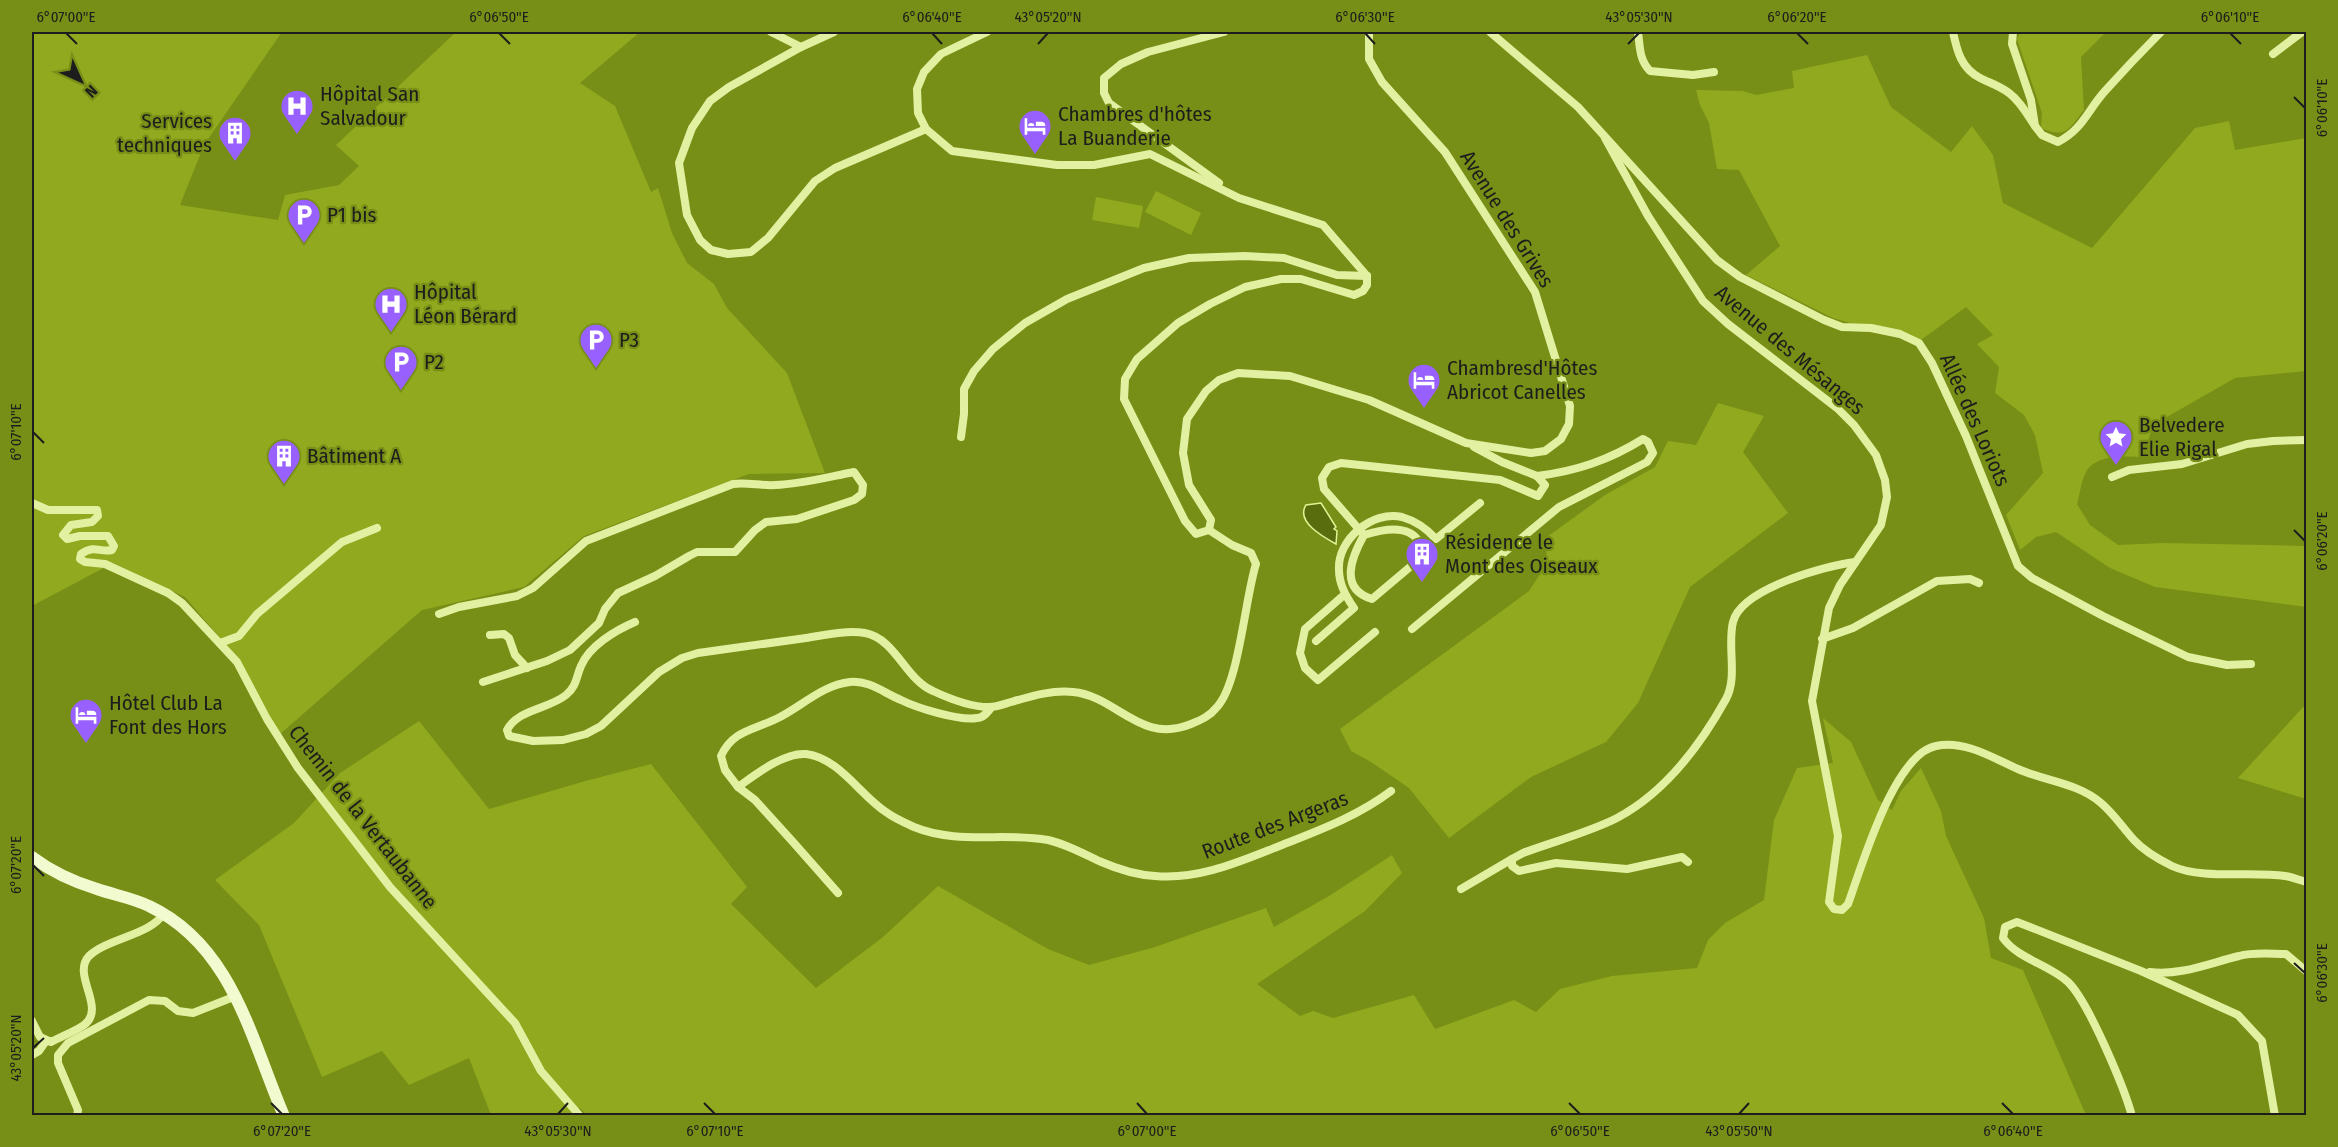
<svg xmlns="http://www.w3.org/2000/svg" width="2338" height="1147" viewBox="0 0 2338 1147" font-family="'Fira Sans Condensed',sans-serif">
<rect width="100%" height="100%" fill="#778f16"/>
<g fill="#90a91e">
<polygon points="32,32 282,32 204,145 180,205 278,220 285,195 339,185 359,166 336,145 456,32 640,32 580,83 615,106 651,192 658,188 672,233 687,263 714,284 727,308 787,373 825,473 749,474 584,536 524,587 422,610 279,735 239,660 185,597 113,563 32,606"/>
<path d="M2020 32H2106L2081 57 2084 110C2069 129 2066 139 2041 128L2042 113 2017 39Z"/>
<path d="M1867 55 1891 107 1951 152 1972 126 1993 155 2003 203 2092 248 2195 128 2229 121 2235 150 2306 138V371L2235 378 2153 425 2143 457C2126 456 2095 454 2086 472 2081 481 2080 494 2077 504L2090 525 2118 545 2163 543 2306 546V607L2155 587 2110 568 2056 532 2036 537 2020 550 2006 515 2043 473 2035 435 2024 415 1995 393 1999 367 1977 344 1993 335 1966 307 1921 340 1874 330 1833 318 1746 275 1780 246 1739 170 1717 169 1709 123 1700 105 1696 90 1743 91 1756 95 1794 88 1792 71Z"/>
<polygon points="1156,191 1201,213 1191,235 1145,212"/>
<polygon points="1096,197 1143,206 1139,228 1092,220"/>
<polygon points="1718,403 1764,416 1743,452 1788,513 1690,587 1638,703 1606,742 1531,777 1449,838 1409,788 1371,762 1351,751 1340,729 1529,591 1546,565 1547,537 1605,495 1655,467 1668,441 1696,445"/>
<polygon points="2306,702 2306,799 2238,778 2305,705"/>
<polygon points="1823,718 1851,742 1878,800 1892,810 1901,791 1921,768 1941,811 1946,836 1984,918 1991,958 2023,970 2086,1115 588,1116 580,1108 571,1115 491,1115 469,1058 409,1085 382,1051 322,1077 259,925 215,880 294,823 340,773 419,721 489,809 589,780 651,764 747,887 731,904 816,988 883,937 938,886 1048,949 1089,965 1155,947 1266,908 1274,927 1329,896 1392,855 1402,873 1365,911 1257,984 1300,1016 1313,1011 1333,1018 1414,995 1435,1029 1514,1000 1536,1012 1560,989 1612,976 1697,968 1708,940 1725,923 1764,900 1774,820 1797,768 1833,763"/>
</g>
<path fill="#596c0e" stroke="#e3f394" stroke-width="1.5" d="M1321 503 1336 527 1334 529 1337 531 1336 544C1325 538 1295 522 1306 505Z"/>
<g fill="none" stroke-linecap="round" stroke-linejoin="round">
<g stroke="#e2f0a2" stroke-width="8">
<polyline points="771,32 801,47"/>
<polyline points="834,32 801,47 729,87 710,101 692,128 679,163 687,215 700,240 711,250 728,254 751,252 768,238 815,181 835,168 926,129"/>
<polyline points="987,32 941,54 924,72 917,89 918,113 926,129 952,151 1057,165 1094,165 1150,154 1239,198 1323,225 1367,276"/>
<polyline points="1490,32 1578,107 1717,260 1740,277 1824,320 1842,327 1871,328 1900,334 1919,343 1932,363 1966,436 2018,566 2032,578 2103,616 2188,657 2227,665 2251,664"/>
<path d="M1638 32C1640 46 1639 60 1650 71L1693 75 1714 72"/>
<path d="M1953 32C1957 51 1961 68 1980 78 1990 83 2000 86 2009 93 2020 101 2027 114 2035 126"/>
<path d="M2013 32 2012 44 2031 100 2035 126 2042 135 2058 142C2083 129 2087 111 2105 91 2123 71 2142 51 2161 32"/>
<polyline points="2273,54 2302,32"/>
<path d="M1605 138 1648 216 1703 301 1728 324 1837 408 1854 425 1876 455 1885 480 1887 497 1881 525 1840 585 1829 608 1812 701 1838 836 1829 902 1834 909 1842 910 1848 904C1862 866 1894 754 1936 746 1965 740 1993 758 2018 769 2045 781 2078 783 2101 803 2114 814 2123 828 2134 840 2143 850 2160 860 2172 866 2202 880 2252 871 2285 876 2292 877 2299 880 2306 882"/>
<polyline points="1219,183 1109,103 1104,93 1104,78 1121,64 1148,52 1224,32"/>
<polyline points="1367,276 1367,285 1363,291 1354,295 1301,279 1281,279 1245,287 1210,304 1178,323 1137,359 1125,379 1124,399 1185,521 1196,534 1209,530 1211,520 1189,485 1183,453 1187,419 1206,391 1219,380 1238,373 1290,376 1369,400 1466,443 1531,453 1545,451 1561,439 1569,424 1570,406 1535,292 1445,152 1382,82 1369,59 1369,32"/>
<polyline points="961,437 964,414 964,389 974,371 993,349 1025,323 1067,299 1144,268 1189,258 1245,256 1284,258 1337,275 1367,276"/>
<polyline points="2112,477 2129,470 2182,464 2247,444 2273,441 2306,440"/>
<path d="M32 503 48 510H97L98 516 92 522 71 525 63 535 67 539 80 536H108L114 546 112 550C99 553 96 544 81 554L80 559 85 562 105 564 168 593 182 603 237 662 267 719 298 768 390 887 515 1023 541 1071 580 1116"/>
<path d="M1364 535C1387 528 1420 522 1423 556L1372 599C1339 589 1351 558 1364 535L1324 489 1322 478 1329 467 1341 463 1500 480 1538 496 1545 485 1537 476 1502 462 1474 447"/>
<polyline points="1344,595 1305,629 1300,653 1305,668 1318,680 1375,632"/>
<path d="M439 614 459 607 517 596 533 588 586 541 733 484C747 482 761 486 775 485 802 484 828 477 854 472L863 485 862 494 854 500 797 519 766 522 755 530 735 552H697L689 556 655 576 618 593 605 609 599 623 570 650 547 661 483 682"/>
<path d="M635 622C616 630 589 646 581 666 576 677 577 686 566 695 549 709 518 709 507 730L509 736 533 741 563 740 586 734 601 726 659 672 682 658 698 653C734 648 770 643 806 638 825 635 846 630 865 633 896 639 905 679 933 691 950 699 970 707 989 707 996 707 1004 704 1011 702 1032 696 1051 690 1073 692 1117 696 1140 745 1191 724 1201 720 1210 716 1217 707 1239 684 1245 598 1256 564L1251 553 1232 545 1209 530"/>
<path d="M1412 629 1559 507 1647 462 1653 453 1648 442 1643 439C1609 460 1577 471 1537 476"/>
<polyline points="490,635 504,634 509,638 515,655 527,668"/>
<polyline points="1822,639 1853,628 1937,581 1970,579 1979,583"/>
<path d="M1316 641 1354 608C1346 597 1339 585 1339 570 1337 540 1372 510 1402 517 1416 521 1427 529 1436 539L1480 503"/>
<polyline points="220,643 239,636 257,614 342,542 377,528"/>
<path d="M738 787C755 775 784 752 806 754 839 758 860 795 886 812 894 818 905 823 914 827 958 845 1003 832 1048 840 1066 844 1082 853 1099 861 1115 868 1137 875 1155 876 1200 880 1241 861 1282 845 1320 830 1358 816 1391 791"/>
<path d="M1688 862 1682 857 1627 869 1556 863 1519 871 1512 866V859L1523 853C1552 842 1590 832 1617 818 1664 793 1700 746 1726 699 1738 677 1727 646 1733 622 1741 589 1824 566 1855 562"/>
<polyline points="1461,889 1512,859"/>
<path d="M838 893 793 842 755 800 738 787 725 770 721 756C732 731 753 730 776 719 801 707 822 685 850 682 869 680 884 693 901 700 917 708 959 721 977 718 983 718 987 713 991 708"/>
<path d="M2150 972C2180 976 2210 963 2239 956 2253 952 2271 954 2286 954L2306 971"/>
<path d="M32 1021 40 1037 51 1042C62 1036 74 1032 84 1025 107 1008 71 975 89 956 108 938 151 935 164 913"/>
<polyline points="32,1055 39,1051 46,1041"/>
<polyline points="77,1116 78,1110 58,1063 58,1055 68,1043 149,1000 165,1001 178,1011 193,1013 236,996"/>
<path d="M2132 1116C2124 1087 2088 1001 2068 982 2048 964 2018 959 2003 938L2005 927 2017 922 2030 927 2141 971 2238 1015 2262 1041 2275 1116"/>
</g>
<path stroke="#f2fbd0" stroke-width="12" d="M32 857C52 872 74 882 97 889 114 895 133 898 149 906 232 945 251 1039 284 1116"/>
</g>
<path fill="none" stroke="#1d1d1d" stroke-width="2" d="M66 33 77 44M499 33 510 44M932 33 942 44M1365 33 1375 44M1797 33 1808 44M2230 33 2241 44M1038 44 1048 33M1628 44 1639 33M2294 97 2305 108M33 432 44 443M2294 530 2305 541M33 865 44 876M2294 963 2305 973M33 1048 44 1038M271 1103 282 1114M704 1103 715 1114M1137 1103 1147 1114M1569 1103 1580 1114M2002 1103 2013 1114M558 1114 568 1103M1739 1114 1749 1103"/>
<defs>
<symbol id="hospital-pin" viewBox="-11 -11 22 30"><path d="M0 17L-7.5 6A9.5 9.5 0 1 1 7.5 6Z" fill="#9861ff" stroke="#778f16"/><path d="M-5-5h3v3.5h4V-5h3V5h-3V1.5h-4V5h-3Z" fill="#fff"/></symbol>
<symbol id="hotel-pin" viewBox="-11 -11 22 30"><path d="M0 17L-7.5 6A9.5 9.5 0 1 1 7.5 6Z" fill="#9861ff" stroke="#778f16"/><path d="M-6-4.5h1.5V1H6V5H4.5V3h-9V5H-6ZM-4 0a1.8 1.8 0 1 1 3.6 0ZM.5 0V-2.5h3Q6-2.5 6 0Z" fill="#fff"/></symbol>
<symbol id="building-pin" viewBox="-11 -11 22 30"><path d="M0 17L-7.5 6A9.5 9.5 0 1 1 7.5 6Z" fill="#9861ff" stroke="#778f16"/><path d="M-4-6H4V6H1V3H-1V6H-4ZM-2.5-4.3h1.7v1.8h-1.7ZM.8-4.3h1.7v1.8H.8ZM-2.5-1h1.7V.8h-1.7ZM.8-1h1.7V.8H.8Z" fill="#fff"/></symbol>
<symbol id="parking-pin" viewBox="-11 -11 22 30"><path d="M0 17L-7.5 6A9.5 9.5 0 1 1 7.5 6Z" fill="#9861ff" stroke="#778f16"/><path d="M-3.5-5.5H1a3.5 3.5 0 0 1 0 7H-1V5.5H-3.5ZM-1-3.4V-.6H.8a1.4 1.4 0 0 0 0-2.8Z" fill="#fff"/></symbol>
<symbol id="sight-pin" viewBox="-11 -11 22 30"><path d="M0 17L-7.5 6A9.5 9.5 0 1 1 7.5 6Z" fill="#9861ff" stroke="#778f16"/><path d="M0-6L1.8-2.2L6-1.7L2.9 1.2L3.7 5.4L0 3.3L-3.7 5.4L-2.9 1.2L-6-1.7L-1.8-2.2Z" fill="#fff"/></symbol>
</defs>
<g fill-rule="evenodd">
<use href="#hospital-pin" x="278" y="87" width="38" height="52"/>
<use href="#hotel-pin" x="1016" y="107" width="38" height="52"/>
<use href="#building-pin" x="216" y="114" width="38" height="52"/>
<use href="#parking-pin" x="285" y="196" width="38" height="52"/>
<use href="#hospital-pin" x="372" y="285" width="38" height="52"/>
<use href="#parking-pin" x="577" y="321" width="38" height="52"/>
<use href="#parking-pin" x="382" y="343" width="38" height="52"/>
<use href="#hotel-pin" x="1405" y="361" width="38" height="52"/>
<use href="#sight-pin" x="2097" y="418" width="38" height="52"/>
<use href="#building-pin" x="265" y="437" width="38" height="52"/>
<use href="#building-pin" x="1403" y="535" width="38" height="52"/>
<use href="#hotel-pin" x="67" y="696" width="38" height="52"/>
</g>
<g text-anchor="middle" stroke-width="4.5" stroke-linejoin="round" paint-order="stroke">
<g font-size="21" fill="#1d1d1d" stroke="#778f16" text-anchor="start">
<text x="320" y="101">Hôpital San<tspan x="320" dy="24">Salvadour</tspan></text>
<text x="1058" y="121">Chambres d'hôtes<tspan x="1058" dy="24">La Buanderie</tspan></text>
<text x="212" y="128" text-anchor="end">Services<tspan x="212" dy="24">techniques</tspan></text>
<text x="327" y="222">P1 bis</text>
<text x="414" y="299">Hôpital<tspan x="414" dy="24">Léon Bérard</tspan></text>
<text x="619" y="347">P3</text>
<text x="424" y="369">P2</text>
<text x="1447" y="375">Chambresd'Hôtes<tspan x="1447" dy="24">Abricot Canelles</tspan></text>
<text x="2139" y="432">Belvedere<tspan x="2139" dy="24">Elie Rigal</tspan></text>
<text x="307" y="463">Bâtiment A</text>
<text x="1445" y="549">Résidence le<tspan x="1445" dy="24">Mont des Oiseaux</tspan></text>
<text x="109" y="710">Hôtel Club La<tspan x="109" dy="24">Font des Hors</tspan></text>
</g>
<g font-size="21" fill="#1d1d1d" stroke="#778f16">
<text transform="translate(1507 219) rotate(58)" y="7">Avenue des Grives</text>
<text transform="translate(1790 350) rotate(40)" y="7">Avenue des Mésanges</text>
<text transform="translate(1975 420) rotate(66)" y="7">Allée des Loriots</text>
<text transform="translate(363 817) rotate(52)" y="7">Chemin de la Vertaubanne</text>
<text transform="translate(1275 825) rotate(-21)" y="7">Route des Argeras</text>
</g>
</g>
<rect width="2338" height="1147" fill="none" stroke="#778f16" stroke-width="66"/>
<g transform="translate(81 81) rotate(135)" stroke="#778f16" stroke-width="4.5" paint-order="stroke">
<path d="M0-4.5L10 22L0 15L-10 22Z" fill="#1d1d1d"/>
<text y="-9" font-size="16" font-weight="bold" text-anchor="middle" fill="#1d1d1d">N</text>
</g>
<rect x="33" y="33" width="2272" height="1081" fill="none" stroke="#1d1d1d" stroke-width="2"/>
<g font-size="15" text-anchor="middle" fill="#1d1d1d">
<text x="66" y="22">6°07'00"E</text>
<text x="499" y="22">6°06'50"E</text>
<text x="932" y="22">6°06'40"E</text>
<text x="1048" y="22">43°05'20"N</text>
<text x="1365" y="22">6°06'30"E</text>
<text x="1639" y="22">43°05'30"N</text>
<text x="1797" y="22">6°06'20"E</text>
<text x="2230" y="22">6°06'10"E</text>
<text transform="translate(2322 108) rotate(-90)" y="5">6°06'10"E</text>
<text transform="translate(16 432) rotate(-90)" y="5">6°07'10"E</text>
<text transform="translate(2322 541) rotate(-90)" y="5">6°06'20"E</text>
<text transform="translate(16 865) rotate(-90)" y="5">6°07'20"E</text>
<text transform="translate(2322 973) rotate(-90)" y="5">6°06'30"E</text>
<text transform="translate(16 1048) rotate(-90)" y="5">43°05'20"N</text>
<text x="282" y="1136">6°07'20"E</text>
<text x="558" y="1136">43°05'30"N</text>
<text x="715" y="1136">6°07'10"E</text>
<text x="1147" y="1136">6°07'00"E</text>
<text x="1580" y="1136">6°06'50"E</text>
<text x="1739" y="1136">43°05'50"N</text>
<text x="2013" y="1136">6°06'40"E</text>
</g>
</svg>
